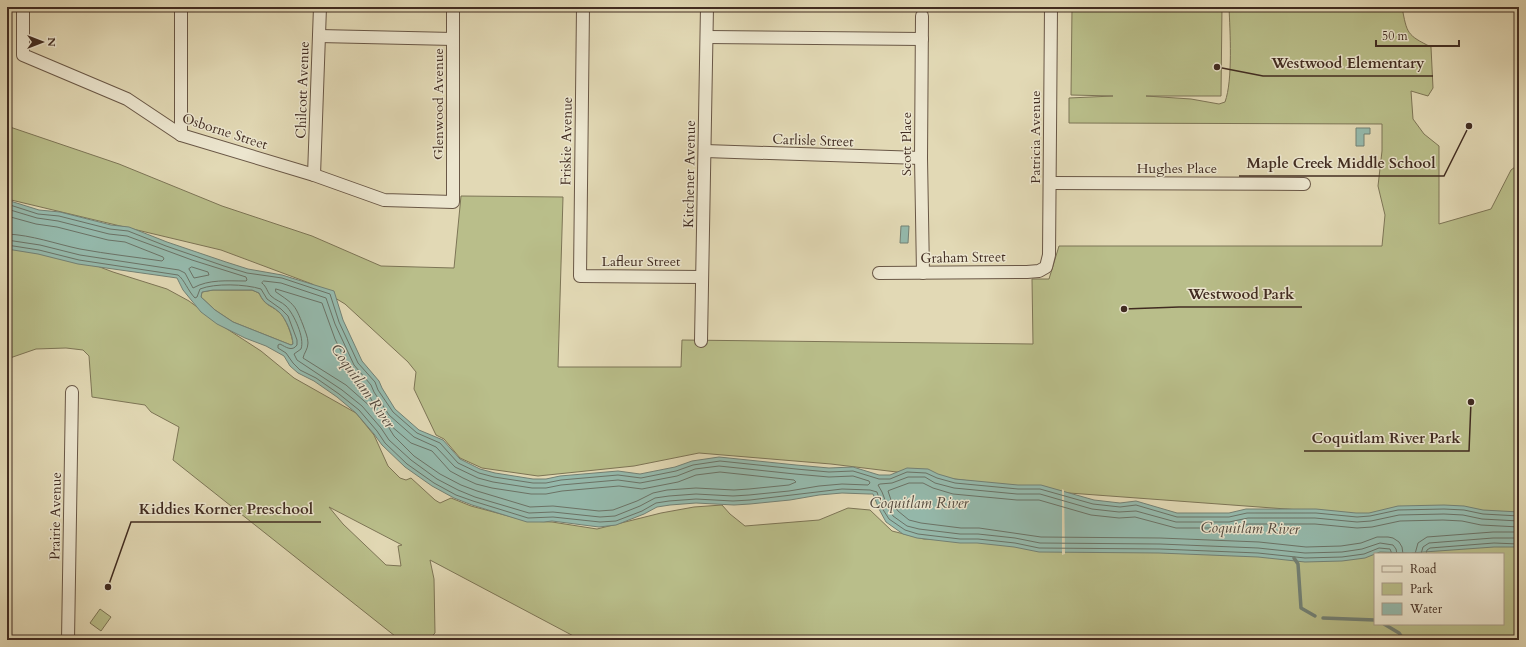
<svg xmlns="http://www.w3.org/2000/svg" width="1526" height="647" viewBox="0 0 1526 647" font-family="Cardo,serif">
<rect width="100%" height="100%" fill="#e2d9b5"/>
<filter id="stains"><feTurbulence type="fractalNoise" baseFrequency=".005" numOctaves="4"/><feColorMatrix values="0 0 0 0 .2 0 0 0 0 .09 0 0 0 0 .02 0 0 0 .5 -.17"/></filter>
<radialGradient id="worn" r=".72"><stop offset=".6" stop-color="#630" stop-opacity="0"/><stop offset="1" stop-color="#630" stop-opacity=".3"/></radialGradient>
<g fill="#b9be8a" stroke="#7d7556" fill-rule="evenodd">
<path d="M1136 7H1222L1221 96H1146L1191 99 1219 104 1225 102C1233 80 1230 31 1229 7H1402C1407 34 1407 35 1431 47L1433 88 1428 96 1411 91 1413 119 1424 134 1439 146V224L1491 209 1511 170 1519 164V640H581L430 560 434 579 435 633 432 636V640H400L173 460 179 427 151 412 145 405 92 397 89 356 83 350 66 348 36 349 7 359V240L52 249 113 272 167 289 189 301 224 327 261 351 294 378 356 413 374 435 388 466 400 478 406 480 411 478 435 500 440 503 451 498 471 506 527 521 552 522 597 529 661 513 694 507 722 505 730 514 745 526 819 520 848 508 870 510 892 531 924 539 1032 542 1422 519 1069 493 831 464 699 453 634 466 538 476 482 468 460 458 444 439 436 435 414 389 416 372 408 362 345 304 312 284 221 250 7 199V126L119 164 222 206 312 236 381 266 454 268 461 196 563 197 558 367H681L682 340 1033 344 1032 279H1049L1059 246H1382L1385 215 1378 186 1382 151V124L1069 123V98L1113 96 1071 95 1072 9H1135ZM329 507 402 545 398 546 401 566 386 565 343 524ZM1375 554H1503V624H1375Z"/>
<path d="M213 290H252L259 293C265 306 269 304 279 312 286 318 292 335 293 344L291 345 233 322 215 310 201 297 202 292Z"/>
<polygon points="100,609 111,617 101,631 90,623"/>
</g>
<g fill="#95baad" stroke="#738175" fill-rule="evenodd">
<polygon points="1356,128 1370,128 1370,134 1364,134 1364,146 1356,146"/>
<path d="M7 200 39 210 60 212 111 225 129 227 167 242 226 262 248 269 282 275 334 291 343 320 362 361 379 381 382 388 395 409 419 430 443 440 460 459 480 469 495 473 533 479H546L560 476 618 471 640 474 675 467 692 461 719 457 796 465 829 468 853 467 879 475H890L907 468 928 469 938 474 955 479 1018 485H1041L1094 500 1120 503 1136 501 1177 513H1229L1246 509H1316L1356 513H1369L1398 506 1444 505 1464 506 1483 510 1519 512V547H1494L1410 553 1380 552 1365 558 1342 561 1305 562 1258 557 1159 553 1039 552 1014 547 977 543H960L917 538 903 534 886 522 879 509 873 494H869L842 493 819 495 790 500 750 504 734 505 696 503 670 505 657 507 644 514 616 525 599 527 552 521 544 522H527L472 505 454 498 432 486 405 467 382 445 374 434 356 413 337 397 314 381 298 373 290 366 284 356 266 346 245 338 217 324 201 312 183 290 177 278 78 264 38 254 7 249ZM213 290H252L259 293C266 307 269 303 279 312 286 318 293 336 293 344L291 345 233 322 215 310 201 297 202 292Z"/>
<polygon points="901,226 909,226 908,243 900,243"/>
</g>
<polygon fill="#e2d9b5" points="1062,489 1064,490 1065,554 1062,555"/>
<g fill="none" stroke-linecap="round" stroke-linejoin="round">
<g stroke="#6b7367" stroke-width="1">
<polyline points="7,204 38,214 59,216 110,229 128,231 166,246 224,266 247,273 282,278 330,294 339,322 358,363 375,382 378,390 393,412 417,433 440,443 458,463 479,473 494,477 533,483 546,483 561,480 618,475 641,478 676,471 693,465 720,461 796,469 829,472 853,471 879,479 890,479 907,472 926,473 937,478 955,483 1018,489 1040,489 1093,504 1120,507 1136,505 1177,517 1229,517 1247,513 1316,513 1357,517 1370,516 1398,510 1444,509 1464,510 1483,514 1519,516"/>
<path d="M7 209 37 218 58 221 109 234 127 236 192 260 246 277 247 280 246 281C227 281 209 279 193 288L185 273 179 270 80 255 40 245 7 240"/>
<path d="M7 216 36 224 57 227 108 240 125 242 163 257 164 259 162 261C135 257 107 254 80 249 56 244 32 235 7 234"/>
<path d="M7 245 39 250 79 260 178 275C184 279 188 291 195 298L197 297 200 289C215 283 245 284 261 289L267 299 281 309 288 316 297 340V345C292 352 286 347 280 344L278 345V348L286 353 293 363 300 370 316 378 339 394 359 410 377 431 385 443 407 464 434 483 456 495 473 501 528 518 553 517 600 522 616 521 642 511 656 503 669 501 696 499 733 501 750 500 842 489 870 490 877 492 882 508 889 519 905 530 918 534 960 539H978L1015 543 1039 548 1160 549 1258 553 1305 558 1342 557 1364 554 1379 548 1390 549 1392 554"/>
<polygon points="192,267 208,272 209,275 194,278 189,269"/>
<path d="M264 281 281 283 326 298 335 324 354 365 371 385 374 392 389 415 414 437 436 447 455 467 478 478 493 482 532 488H546L561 485 618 480 640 483 677 476 695 469 719 466 795 474 829 477 853 476 869 481 870 483 868 485 842 484 819 486 789 491 749 495 733 496 696 494 669 496 655 498 640 506 615 516 600 517 553 512 529 513 475 497 458 490 437 479 411 460 389 440 381 428 362 406 342 390 297 360 294 354 301 349C305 338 294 314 286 306 282 302 275 300 271 296 267 292 267 287 262 283Z"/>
<path d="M276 289 322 303 335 339 349 368 362 383 375 406 374 408H372L346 385 303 358C304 353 308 349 308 343 308 337 305 331 303 325 295 305 295 305 276 292Z"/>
<polygon points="390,425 411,443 432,451 450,471 463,478 476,484 492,488 531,494 546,494 562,491 619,486 642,489 678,482 696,475 720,472 794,480 796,482 789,485 749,489 734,490 696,488 667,490 653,493 637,501 613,510 599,511 553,506 530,507 477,491 461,485 440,474 414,456 394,436 389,428"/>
<polyline points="1397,554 1396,549 1393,545 1380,543 1362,549 1342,552 1305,553 1258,548 1160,544 1040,543 1015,538 978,534 960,534 919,529 907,526 893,516 887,505 882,492 878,485 880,484 892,483 908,477 925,477 935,483 954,488 1017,494 1040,494 1092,509 1119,512 1136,511 1176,522 1229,522 1248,518 1315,518 1357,522 1371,521 1399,515 1444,514 1463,515 1482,519 1519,521"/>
<polyline points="1403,554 1402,547 1399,542 1393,538 1388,537 1377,537 1361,543 1341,546 1306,547 1259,542 1160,538 1041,537 979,528 961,528 921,523 909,520 898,511 892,503 888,491 890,490 909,483 923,483 933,488 953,494 1017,500 1039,500 1091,515 1119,518 1135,517 1176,528 1230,528 1248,524 1315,524 1357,528 1372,527 1400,521 1443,520 1462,521 1481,525 1519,527"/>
<polyline points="1415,554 1418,543 1427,537 1493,532 1519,532"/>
<polyline points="1421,554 1423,547 1429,543 1493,538 1519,538"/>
<polyline points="1426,554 1427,550 1430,548 1494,543 1519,544"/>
</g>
<g stroke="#738175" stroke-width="3.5">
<polyline points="1294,558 1298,564 1301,608 1315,616"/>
<polyline points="1323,618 1375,620"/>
<polyline points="1384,624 1399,633 1404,640"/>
</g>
<defs>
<g id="minor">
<polyline points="23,7 23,55 127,99 181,135 314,175 384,200 453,202 453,7"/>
<polyline points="583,7 580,276 702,277"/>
<polyline points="922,16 921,158 923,273"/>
<polyline points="319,36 453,39"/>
<polyline points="707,37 922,39"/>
<polyline points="181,135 181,7"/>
<polyline points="705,151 921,158"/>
<polyline points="314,175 320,7"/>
<polyline points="1050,183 1304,184"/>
<polyline points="879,273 1027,272 1039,271 1046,267 1049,255 1051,7"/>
<polyline points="701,341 707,7"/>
<polyline points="68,640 72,392"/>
</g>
</defs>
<use href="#minor" stroke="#695746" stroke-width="14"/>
<use href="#minor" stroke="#ece6cf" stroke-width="12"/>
</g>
<g text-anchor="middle" stroke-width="3" stroke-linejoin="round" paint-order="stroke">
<g font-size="14" fill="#412c21" stroke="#ece6cf">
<text transform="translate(302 90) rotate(-88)" y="5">Chilcott Avenue</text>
<text transform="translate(438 104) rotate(-90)" y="5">Glenwood Avenue</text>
<text transform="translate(225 131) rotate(18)" y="5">Osborne Street</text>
<text transform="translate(1035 137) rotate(-90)" y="5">Patricia Avenue</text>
<text transform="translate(813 140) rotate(2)" y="5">Carlisle Street</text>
<text transform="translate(566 141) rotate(-89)" y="5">Friskie Avenue</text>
<text transform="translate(906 144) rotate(-90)" y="5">Scott Place</text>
<text x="1177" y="173">Hughes Place</text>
<text transform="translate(689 174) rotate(-89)" y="5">Kitchener Avenue</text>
<text transform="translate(963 257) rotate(-1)" y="5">Graham Street</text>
<text x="641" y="266">Lafleur Street</text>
<text transform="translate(55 516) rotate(-89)" y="5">Prairie Avenue</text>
</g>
<g font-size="15" font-style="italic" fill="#52483d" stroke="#ece6cf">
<text transform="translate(363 386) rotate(55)" y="5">Coquitlam River</text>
<text x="919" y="508">Coquitlam River</text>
<text transform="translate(1250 528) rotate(1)" y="5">Coquitlam River</text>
</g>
</g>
<path fill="none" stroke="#412c21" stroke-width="1.5" d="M1217 67L1263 76H1433M1469 126L1444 176H1239M1124 309L1179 307H1302M1471 402L1469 451H1304M108 587L131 522H321"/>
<g fill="#412c21" stroke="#ece6cf" stroke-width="1.5">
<circle cx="1217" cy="67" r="4"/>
<circle cx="1469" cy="126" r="4"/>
<circle cx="1124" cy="309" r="4"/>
<circle cx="1471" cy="402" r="4"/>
<circle cx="108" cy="587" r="4"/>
</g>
<g font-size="15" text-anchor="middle" font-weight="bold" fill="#412c21" stroke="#ece6cf" stroke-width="3" stroke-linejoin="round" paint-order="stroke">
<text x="1348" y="68">Westwood Elementary</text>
<text x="1341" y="168">Maple Creek Middle School</text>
<text x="1241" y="299">Westwood Park</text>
<text x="1386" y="443">Coquitlam River Park</text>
<text x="226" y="514">Kiddies Korner Preschool</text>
</g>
<rect width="1526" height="647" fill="none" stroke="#e2d9b5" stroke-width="24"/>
<rect x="8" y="8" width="1510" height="631" fill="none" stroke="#412c21" stroke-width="2"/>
<rect x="12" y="12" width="1502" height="623" fill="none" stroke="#412c21"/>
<rect x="1374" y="553" width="130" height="72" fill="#ece6cf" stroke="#a89c89"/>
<rect x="1382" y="566" width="20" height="6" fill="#ece6cf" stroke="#a89c89"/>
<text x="1410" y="573" font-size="12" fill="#412c21">Road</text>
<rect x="1382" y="583" width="20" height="12" fill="#b9be8a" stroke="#a89c89"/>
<text x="1410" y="593" font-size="12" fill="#412c21">Park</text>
<rect x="1382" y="603" width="20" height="12" fill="#95baad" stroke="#a89c89"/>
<text x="1410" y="613" font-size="12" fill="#412c21">Water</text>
<g transform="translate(42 42) rotate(90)" stroke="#ece6cf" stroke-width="3" paint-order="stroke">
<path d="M0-3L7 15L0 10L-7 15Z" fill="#412c21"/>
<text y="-6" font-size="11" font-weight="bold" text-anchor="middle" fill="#412c21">N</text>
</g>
<path d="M1376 40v6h83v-6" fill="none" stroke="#412c21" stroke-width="2"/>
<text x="1382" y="40" font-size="12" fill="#412c21" stroke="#ece6cf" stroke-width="3" paint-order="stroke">50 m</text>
<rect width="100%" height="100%" filter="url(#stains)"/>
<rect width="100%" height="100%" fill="url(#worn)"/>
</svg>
